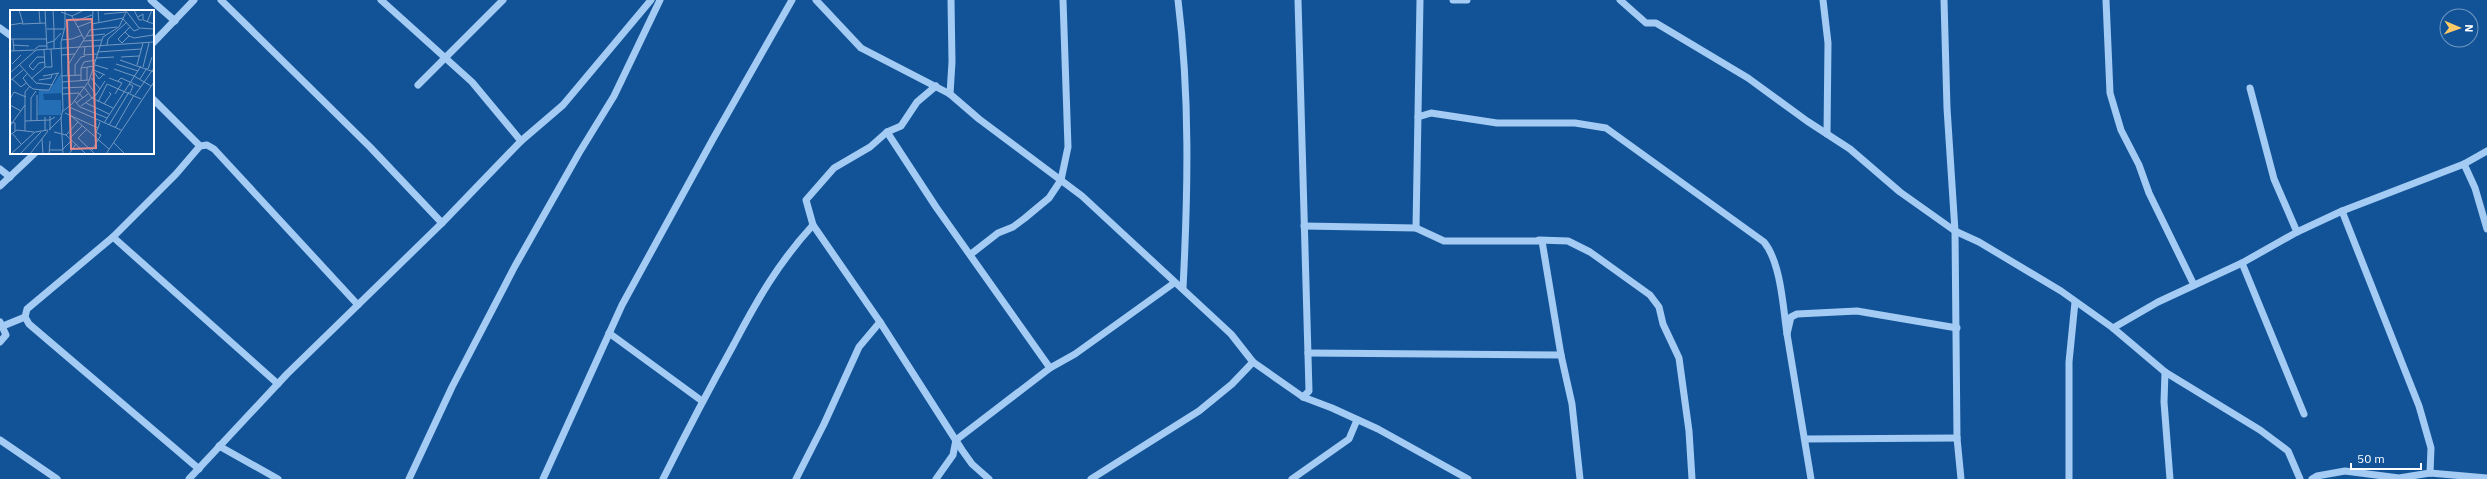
<svg xmlns="http://www.w3.org/2000/svg" width="2487" height="479" viewBox="0 0 2487 479" font-family="'IBM Plex Sans',sans-serif">
<rect width="100%" height="100%" fill="#125398"/>
<g fill="none" stroke-linecap="round" stroke-linejoin="round">
<g stroke="#a3cbf3" stroke-width="7">
<polyline points="151,0 175,21"/>
<polyline points="221,0 370,147 442,223"/>
<polyline points="381,0 472,82 521,141"/>
<polyline points="816,0 861,48 950,94 979,119 1082,196 1231,334 1253,362 1303,397 1332,408 1378,429 1468,479"/>
<path d="M1178 0C1190 96 1188 192 1183 288"/>
<polyline points="1298,0 1309,391 1303,397"/>
<polyline points="1453,0 1467,0"/>
<polyline points="1620,0 1646,23 1656,23 1748,78 1807,121 1850,149 1900,192 1955,231 1979,242 2061,291 2113,328 2165,372 2260,430 2288,451 2300,479"/>
<polyline points="1823,0 1828,43 1827,134"/>
<polyline points="1944,0 1947,108 1955,231 1957,438 1961,479"/>
<polyline points="2106,0 2110,93 2121,130 2139,165 2149,193 2194,285"/>
<polyline points="0,28 11,36"/>
<polyline points="153,43 194,0"/>
<polyline points="418,85 503,0"/>
<polyline points="2250,88 2274,179 2297,232"/>
<polyline points="950,94 952,62 951,0"/>
<polyline points="153,99 200,146"/>
<path d="M1418 117 1431 113 1497 123H1575L1606 128 1764 242C1781 263 1783 307 1787 334"/>
<polyline points="887,132 936,207 1050,368"/>
<polyline points="2464,164 2475,188 2487,229"/>
<polyline points="0,169 10,177"/>
<polyline points="0,186 35,153"/>
<polyline points="2342,211 2419,406 2431,448 2430,473"/>
<polyline points="813,225 880,322 962,450 972,464 989,479"/>
<polyline points="1304,226 1416,228 1444,241 1542,241 1561,355 1572,404 1580,479"/>
<polyline points="1416,228 1420,0"/>
<polyline points="113,237 278,384"/>
<polyline points="1539,240 1568,241 1590,252 1650,295 1659,307 1663,324 1679,358 1689,431 1692,479"/>
<polyline points="971,254 998,233 1013,227 1025,218 1049,198 1061,180 1068,147 1063,0"/>
<polyline points="2242,263 2304,414"/>
<polyline points="0,322 6,335 0,342"/>
<polyline points="3,326 25,317"/>
<polyline points="2113,328 2158,302 2242,263 2297,232 2342,211 2464,164 2487,151"/>
<polyline points="609,333 702,401"/>
<polyline points="1308,353 1561,355"/>
<polyline points="2165,372 2164,402 2170,479"/>
<polyline points="1805,439 1957,438"/>
<polyline points="0,440 57,479"/>
<polyline points="219,446 278,479"/>
<polyline points="199,469 29,324 25,317 27,309 113,237 176,174 200,146 207,145 214,149 358,305"/>
<polyline points="189,479 287,374 442,223 521,141 563,105 651,0"/>
<polyline points="409,479 452,387 515,266 579,153 614,96 660,0"/>
<polyline points="543,479 622,305 713,139 792,0"/>
<path d="M663 479C686 433 709 389 734 344 757 300 779 262 813 225L806 200 834 168 870 147 887 132 901 126 917 102 936 86"/>
<polyline points="796,479 824,424 859,347 880,322"/>
<polyline points="936,479 953,455 956,440 1050,368 1075,354 1174,283"/>
<polyline points="1091,479 1199,411 1232,384 1253,362"/>
<polyline points="1292,479 1349,439 1357,420"/>
<polyline points="1811,479 1787,334 1791,317 1797,314 1857,311 1957,328"/>
<polyline points="2069,479 2069,362 2075,302"/>
<polyline points="2312,479 2317,476 2345,471 2399,478 2430,473 2487,478"/>
</g>
</g>
<g transform="translate(10 10)">
<rect width="144" height="144" fill="#125398"/>
<path d="M51 63 52 86 51 83 33 84 34 90H51V105H28L29 80H40Z" fill="#246eb6"/>
<path fill="none" stroke="#7198c1" stroke-width="1" d="M29 0 30 13M35 0 37 39M43 0 44 19M88 0 89 13M124 0 129 10H132M51 2 62 6 74 29M117 2 129 18 144 19M94 4 116 2M62 6 74 0M128 7 133 4V10L144 14M113 9 124 21 129 19M66 11 82 5M137 12 142 0M12 14 36 13M82 14 113 8M0 15 13 13 9 0M68 17 81 12M37 19H54M82 19 83 0M77 26 95 24M119 26 124 28 143 25 144 19M0 29H37M3 29 4 41M51 30 62 29 72 25M73 31 92 30M37 33 44 31 51 23M112 33 108 29 120 17M112 33 119 26 115 22M3 35 19 36M97 35 98 29 117 12M75 37 74 45 87 44M25 39 29 36H37M44 39V19M34 40 35 57M0 41 25 40M87 42 131 39M51 45 65 44M34 47H27L19 56 23 60 29 53 35 52M111 47 129 46M86 48 104 47M110 50 144 62M2 54 11 45M9 54 26 73 43 75M106 54 128 61M85 55 98 59M127 55 133 33M77 57V70M133 57 139 33M71 58 74 52 86 50M104 59 124 66 141 76M138 59 142 47M84 60 95 65M84 62 89 69 94 64M0 63 26 40 144 32M17 64 13 68 18 75 23 79 34 80H39L48 63M58 65V55L80 20 107 17M65 65V55L71 47 75 46M33 66 49 63M51 66 71 65M81 68 90 79M99 68 112 73 105 84M2 69 11 77 16 73M21 69 35 57H42L41 39M130 69 137 58M29 70 41 68 42 64M0 71 13 60M71 71V58L85 56M108 71 111 68 131 77M52 72 79 70M119 74 123 76 120 83M74 77 82 88 103 98M53 78 74 77M53 84 69 83 73 88M86 85 95 71M125 85 144 58M0 89 4 82 16 87M64 90 70 97 97 108M88 92 97 74 131 89M66 93 78 84M76 93 99 104M94 94 101 84 99 82M0 95 11 101M71 96 86 85 78 73M59 97 111 120M52 102 62 94 79 71 93 27 109 17 117 0M55 103 88 118 90 112M59 104 99 139M40 106V120M51 107 53 144M27 110V85M15 111 40 110 45 107M21 111V88L26 81M0 112 5 113V121M94 113 131 56M99 115 119 82M0 116 15 95M105 118 124 85M39 120 51 108 53 99 51 32 55 17V0M76 120 68 128 85 144M15 121V82L20 76M35 121V107M44 122 56 125 76 144M2 123 11 134M0 125 7 120 24 122M56 125 68 112M60 128 72 116M32 129 33 144M103 132 115 144M53 139 62 130M39 140H53M82 140 91 125 86 122 88 118M1 144 25 122 38 120M10 144 31 122M20 144 38 121M39 144 40 131M59 144 66 134M96 144 144 72"/>
<path fill="#e88989" fill-opacity="0.15" stroke="#e88989" stroke-width="2" d="M82 9 86 138 61 139 57 10Z"/>
<rect width="144" height="144" fill="none" stroke="#fff" stroke-width="2"/>
</g>
<g transform="translate(2459 28) rotate(92)"><circle r="19" fill="#125398" stroke="#7198c1"/>
<path d="M0-3L7 15L0 10L-7 15Z" fill="#ffcb66"/>
<text y="-6" font-size="11" font-weight="bold" text-anchor="middle" fill="#ffffff">N</text>
</g>
<path d="M2351 463v6h70v-6" fill="none" stroke="#ffffff" stroke-width="2"/>
<text x="2357" y="463" font-size="12" fill="#ffffff" stroke="#125398" stroke-width="3" paint-order="stroke">50 m</text>
</svg>
